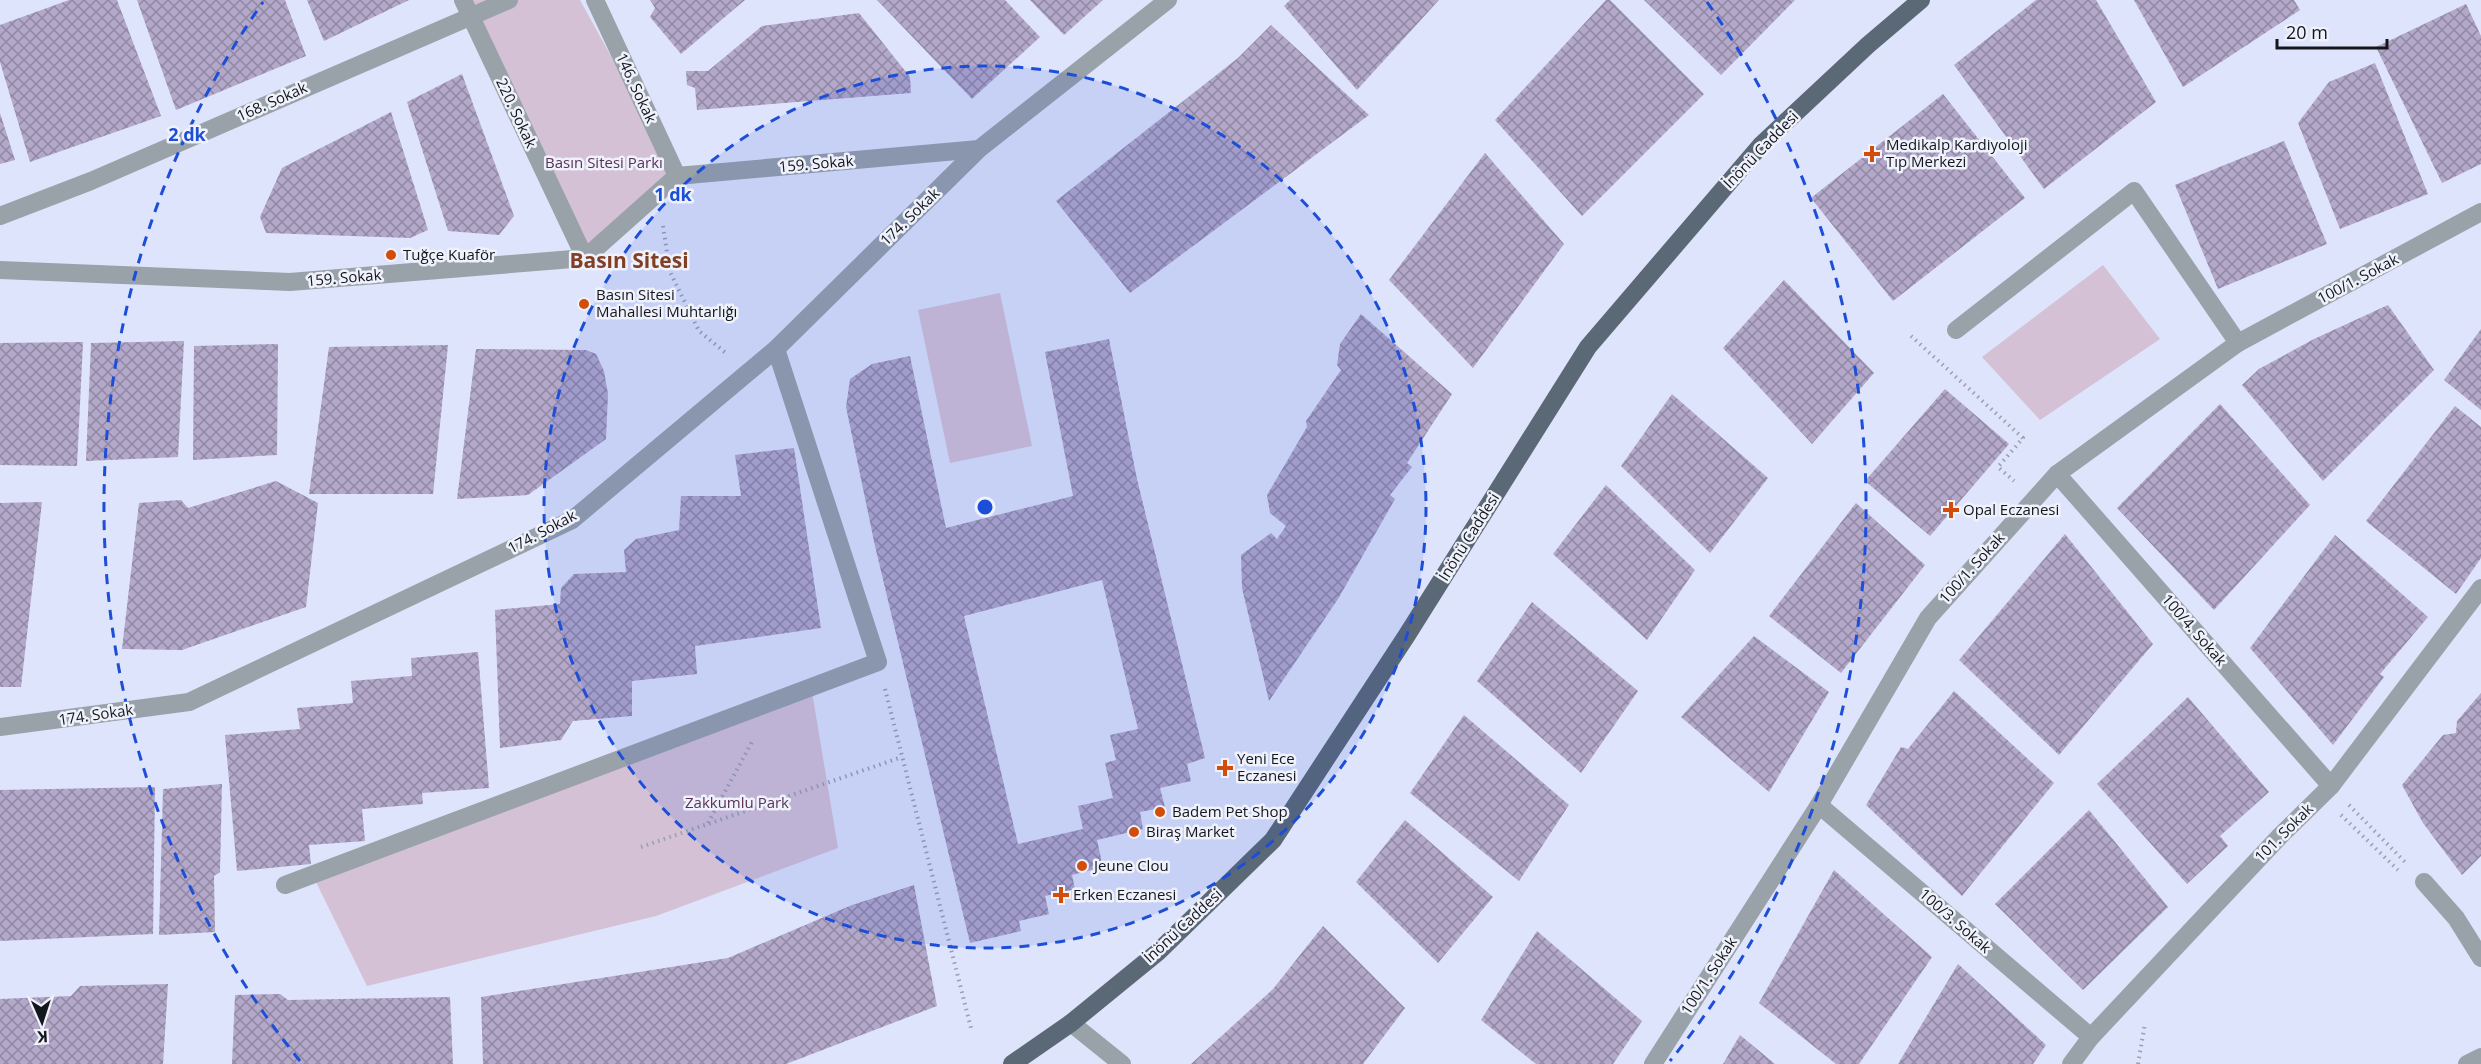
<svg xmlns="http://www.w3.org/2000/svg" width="2481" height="1064" viewBox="0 0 2481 1064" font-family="'Open Sans',sans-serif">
<defs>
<pattern id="building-cross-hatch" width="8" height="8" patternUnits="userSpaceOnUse" patternTransform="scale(1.5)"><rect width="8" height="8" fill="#b3a8ca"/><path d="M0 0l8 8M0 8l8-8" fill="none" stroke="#9088a3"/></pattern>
</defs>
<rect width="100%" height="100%" fill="#dee4fb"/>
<g fill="#d4c1d5">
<polygon points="463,0 580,0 677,176 585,258"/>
<polygon points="2103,265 2160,339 2040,420 1982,357"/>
<polygon points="1000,293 1032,446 950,463 918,310"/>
<polygon points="812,692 838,848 656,916 367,986 315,880"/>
</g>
<g fill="url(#building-cross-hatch)" fill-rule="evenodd">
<polygon points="69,0 117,0 161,116 30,162 0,62 0,25"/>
<polygon points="137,0 285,0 306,56 176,110"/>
<polygon points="307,0 409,0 324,41"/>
<polygon points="650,0 745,0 681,54 650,17 655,8"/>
<polygon points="877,0 1005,0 1040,37 972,99"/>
<polygon points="1030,0 1103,0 1064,35"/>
<polygon points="1290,0 1439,0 1357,90 1284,6"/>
<polygon points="1606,0 1610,0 1704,94 1582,216 1495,120"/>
<polygon points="1644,0 1795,0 1721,75"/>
<polygon points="2036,0 2096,0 2156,102 2044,189 1954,65"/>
<polygon points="2134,0 2294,0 2300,10 2183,87"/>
<polygon points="2466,4 2481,36 2481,164 2442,183 2376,47"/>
<polygon points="859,13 910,77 911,93 697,110 695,88 687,85 686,71 708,71 762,26"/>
<polygon points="1271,25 1369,115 1130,293 1056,201 1238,58"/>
<polygon points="2375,63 2428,194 2340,229 2298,123 2329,82"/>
<polygon points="462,74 514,216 499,235 448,231 407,102"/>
<polygon points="1943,94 2025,198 1893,301 1811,198"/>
<polygon points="391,112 428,230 410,238 266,233 260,217 282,168"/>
<polygon points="0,113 15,160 0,164"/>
<polygon points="2284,141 2327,244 2218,289 2175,185"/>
<polygon points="1485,153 1564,244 1473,368 1389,280"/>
<polygon points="1784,280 1874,373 1812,444 1723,348"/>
<polygon points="2388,305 2434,370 2323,481 2242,385 2259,369 2314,339"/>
<polygon points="1361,314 1452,394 1407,463 1412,467 1390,495 1395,499 1338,599 1269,701 1242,588 1241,555 1271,533 1277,539 1286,526 1270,513 1267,495 1307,427 1306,421 1341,370 1337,365 1340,344"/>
<polygon points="2481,329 2481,410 2444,380"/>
<path d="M1109 339 1137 479 1205 758 1187 764 1191 781 1160 788 1165 807 1140 812 1143 829 1097 840 1103 867 1072 875 1075 889 1045 896 1049 914 1019 921 1021 931 970 943 875 546 846 407 850 379 872 364 910 356 946 528 1073 496 1045 352ZM1102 580 1138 729 1110 735 1116 760 1105 763 1113 798 1078 806 1083 829 1018 844 964 616Z"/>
<polygon points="184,341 178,457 86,461 91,343"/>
<polygon points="83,342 77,466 0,465 0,343"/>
<polygon points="278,344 277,455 193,460 194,346"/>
<polygon points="448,345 433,494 309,494 329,347"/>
<polygon points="476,349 586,350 596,354 604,371 608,394 606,439 528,495 457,499"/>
<polygon points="1945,389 2009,444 1930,536 1865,481"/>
<polygon points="1672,394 1768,478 1710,553 1621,466"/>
<polygon points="2220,404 2310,505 2214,610 2117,508"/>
<polygon points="2455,406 2481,427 2481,558 2456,594 2366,521"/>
<polygon points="794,448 821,628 695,646 697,674 632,681 632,716 573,721 561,740 500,748 495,610 560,604 561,588 574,574 626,572 624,550 636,539 679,530 681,496 741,496 735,455"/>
<polygon points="276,481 318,503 306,607 182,650 122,649 139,503 181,500 188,508"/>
<polygon points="1606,485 1695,570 1647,640 1553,554"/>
<polygon points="42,502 21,687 0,687 0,503"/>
<polygon points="1856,503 1925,565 1841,673 1769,616"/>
<polygon points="2065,534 2153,644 2059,755 1959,660"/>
<polygon points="2335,535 2428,617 2380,674 2384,677 2333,745 2250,648"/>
<polygon points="1532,602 1638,691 1581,773 1477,681"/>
<polygon points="1754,636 1829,692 1769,792 1681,717"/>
<polygon points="478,652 489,788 422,793 423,804 362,809 365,841 309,845 311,864 237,871 225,735 300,729 297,708 353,703 351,681 412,676 411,658"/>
<polygon points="1954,691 2054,783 1962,896 1866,805 1901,747 1908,749"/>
<polygon points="2481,693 2481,856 2462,875 2423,823 2402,785 2443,735 2456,733 2457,721"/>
<polygon points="2188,697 2269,792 2220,836 2228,846 2187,884 2097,784"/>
<polygon points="1464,715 1569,805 1519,881 1410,793"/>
<polygon points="222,784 220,872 214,876 215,932 159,935 163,789"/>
<polygon points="155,787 153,934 0,941 0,790"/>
<polygon points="2089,810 2168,907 2083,990 1995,904"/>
<polygon points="1405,820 1493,897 1438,963 1356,882"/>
<polygon points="1834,870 1932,957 1859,1064 1836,1064 1759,1003"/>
<polygon points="914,885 937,1006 786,1064 483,1064 481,997 728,958 852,905"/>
<polygon points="1323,926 1405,1008 1363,1064 1191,1064 1273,989"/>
<polygon points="1537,931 1642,1021 1613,1064 1536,1064 1481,1020"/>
<polygon points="1958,964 2046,1045 2033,1064 1898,1064"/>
<polygon points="168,984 163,1064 0,1064 0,999 71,996 80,986"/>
<polygon points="280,994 288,1000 450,997 453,1064 232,1064 235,995"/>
<polygon points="1740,1035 1775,1064 1723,1064"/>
</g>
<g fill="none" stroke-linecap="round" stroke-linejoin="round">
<g stroke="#9a9fb1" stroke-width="4" stroke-dasharray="1.5 4.5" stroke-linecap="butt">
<polyline points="663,226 670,272 699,331 727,354"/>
<polyline points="1911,336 2023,438 1998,467 2014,481"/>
<polyline points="885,689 971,1028"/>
<polyline points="2349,805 2405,862"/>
<polyline points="2341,815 2398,870"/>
<polyline points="708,823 753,740"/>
<polyline points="641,847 902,757"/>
<polyline points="2138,1064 2145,1023"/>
</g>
<g stroke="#99a1a9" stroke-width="18">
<polyline points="463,0 585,258"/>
<polyline points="595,0 677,176"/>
<polyline points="0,216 91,181 509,0"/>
<polyline points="0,270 290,282 585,258 677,176 979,149"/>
<polyline points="1956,330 2134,191 2238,343"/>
<polyline points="2057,474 2331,786"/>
<polyline points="0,727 189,702 572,520 776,349 979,149 1168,0"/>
<polyline points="1819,805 2091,1037"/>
<polyline points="2424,882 2456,918 2481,958"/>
<polyline points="285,885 878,662 776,349"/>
<polyline points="1071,1023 1122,1064"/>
<polyline points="1653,1064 1819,805 1928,618 2057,474 2238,343 2481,212"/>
<polyline points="2071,1064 2091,1037 2280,836 2331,786 2481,588"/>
<polyline points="2467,1064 2481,1057"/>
</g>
<polyline stroke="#5b6876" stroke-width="18" points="1012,1064 1071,1023 1158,952 1273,840 1407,635 1588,347 1761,145 1868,45 1921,0"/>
</g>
<circle cx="985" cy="507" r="441" fill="#1d4ed8" fill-opacity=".12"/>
<g fill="none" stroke="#1d4ed8" stroke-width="3" stroke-dasharray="10 8">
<circle cx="985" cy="507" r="441"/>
<path d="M300 1061A881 881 0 0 1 263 2M1707 2A881 881 0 0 1 1670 1061"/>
</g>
<g fill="#d24d09" stroke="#eff2fb" stroke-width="2">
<path d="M1869 145h6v6h6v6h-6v6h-6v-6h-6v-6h6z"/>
<circle cx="391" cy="255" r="6"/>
<circle cx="584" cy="304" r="6"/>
<path d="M1948 501h6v6h6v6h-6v6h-6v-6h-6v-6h6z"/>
<path d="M1222 759h6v6h6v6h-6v6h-6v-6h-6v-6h6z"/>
<circle cx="1160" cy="812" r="6"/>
<circle cx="1134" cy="832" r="6"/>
<circle cx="1082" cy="866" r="6"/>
<path d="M1058 886h6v6h6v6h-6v6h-6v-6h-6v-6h6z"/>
</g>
<g text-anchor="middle" stroke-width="5" stroke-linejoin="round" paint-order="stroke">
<g font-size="15" fill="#14161e" stroke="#eff2fb">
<text transform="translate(636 88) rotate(65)" y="5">146. Sokak</text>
<text transform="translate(272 102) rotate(-24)" y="5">168. Sokak</text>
<text transform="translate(516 113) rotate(65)" y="5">220. Sokak</text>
<text transform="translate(1761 150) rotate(-46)" y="5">İnönü Caddesi</text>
<text transform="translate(816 164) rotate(-5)" y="5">159. Sokak</text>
<text transform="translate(910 217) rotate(-44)" y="5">174. Sokak</text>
<text transform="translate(344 278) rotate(-5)" y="5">159. Sokak</text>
<text transform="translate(2358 279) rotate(-28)" y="5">100/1. Sokak</text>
<text transform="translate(542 532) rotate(-28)" y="5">174. Sokak</text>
<text transform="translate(1469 537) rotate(-58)" y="5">İnönü Caddesi</text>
<text transform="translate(1972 568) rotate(-48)" y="5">100/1. Sokak</text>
<text transform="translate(2194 630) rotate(49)" y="5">100/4. Sokak</text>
<text transform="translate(96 715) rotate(-8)" y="5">174. Sokak</text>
<text transform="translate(2284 833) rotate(-45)" y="5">101. Sokak</text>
<text transform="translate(1955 921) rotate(41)" y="5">100/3. Sokak</text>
<text transform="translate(1183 926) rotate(-43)" y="5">İnönü Caddesi</text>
<text transform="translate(1709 976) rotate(-57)" y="5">100/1. Sokak</text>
</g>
<g font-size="15" fill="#14161e" stroke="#eff2fb" text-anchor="start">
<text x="1886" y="150">Medikalp Kardiyoloji<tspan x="1886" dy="17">Tıp Merkezi</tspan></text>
<text x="403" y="260">Tuğçe Kuaför</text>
<text x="596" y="300">Basın Sitesi<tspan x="596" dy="17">Mahallesi Muhtarlığı</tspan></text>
<text x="1963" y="515">Opal Eczanesi</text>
<text x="1237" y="764">Yeni Ece<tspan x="1237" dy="17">Eczanesi</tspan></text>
<text x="1172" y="817">Badem Pet Shop</text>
<text x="1146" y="837">Biraş Market</text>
<text x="1094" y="871">Jeune Clou</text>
<text x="1073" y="900">Erken Eczanesi</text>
</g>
<g font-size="15" fill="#573259" stroke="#eff2fb">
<text x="604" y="168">Basın Sitesi Parkı</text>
<text x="737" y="808">Zakkumlu Park</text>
</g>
<g font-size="21" font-weight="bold" fill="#823f25" stroke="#eff2fb">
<text x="629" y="268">Basın Sitesi</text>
</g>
</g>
<circle cx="985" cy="507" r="9" fill="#1d4ed8" stroke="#eff2fb" stroke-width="3"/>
<g font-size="18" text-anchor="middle" font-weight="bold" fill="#1d4ed8" stroke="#eff2fb" stroke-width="5" stroke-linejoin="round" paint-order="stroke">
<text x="187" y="141">2 dk</text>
<text x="673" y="201">1 dk</text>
</g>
<g transform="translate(42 1022) rotate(177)" stroke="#eff2fb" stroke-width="4.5" paint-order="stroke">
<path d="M0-4.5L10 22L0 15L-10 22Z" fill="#14161e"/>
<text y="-9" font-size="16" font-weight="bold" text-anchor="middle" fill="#14161e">K</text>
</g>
<path d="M2277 39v9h110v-9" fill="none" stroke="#14161e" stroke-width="3"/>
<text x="2286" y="39" font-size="18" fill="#14161e" stroke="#eff2fb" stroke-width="4.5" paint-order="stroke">20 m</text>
</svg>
